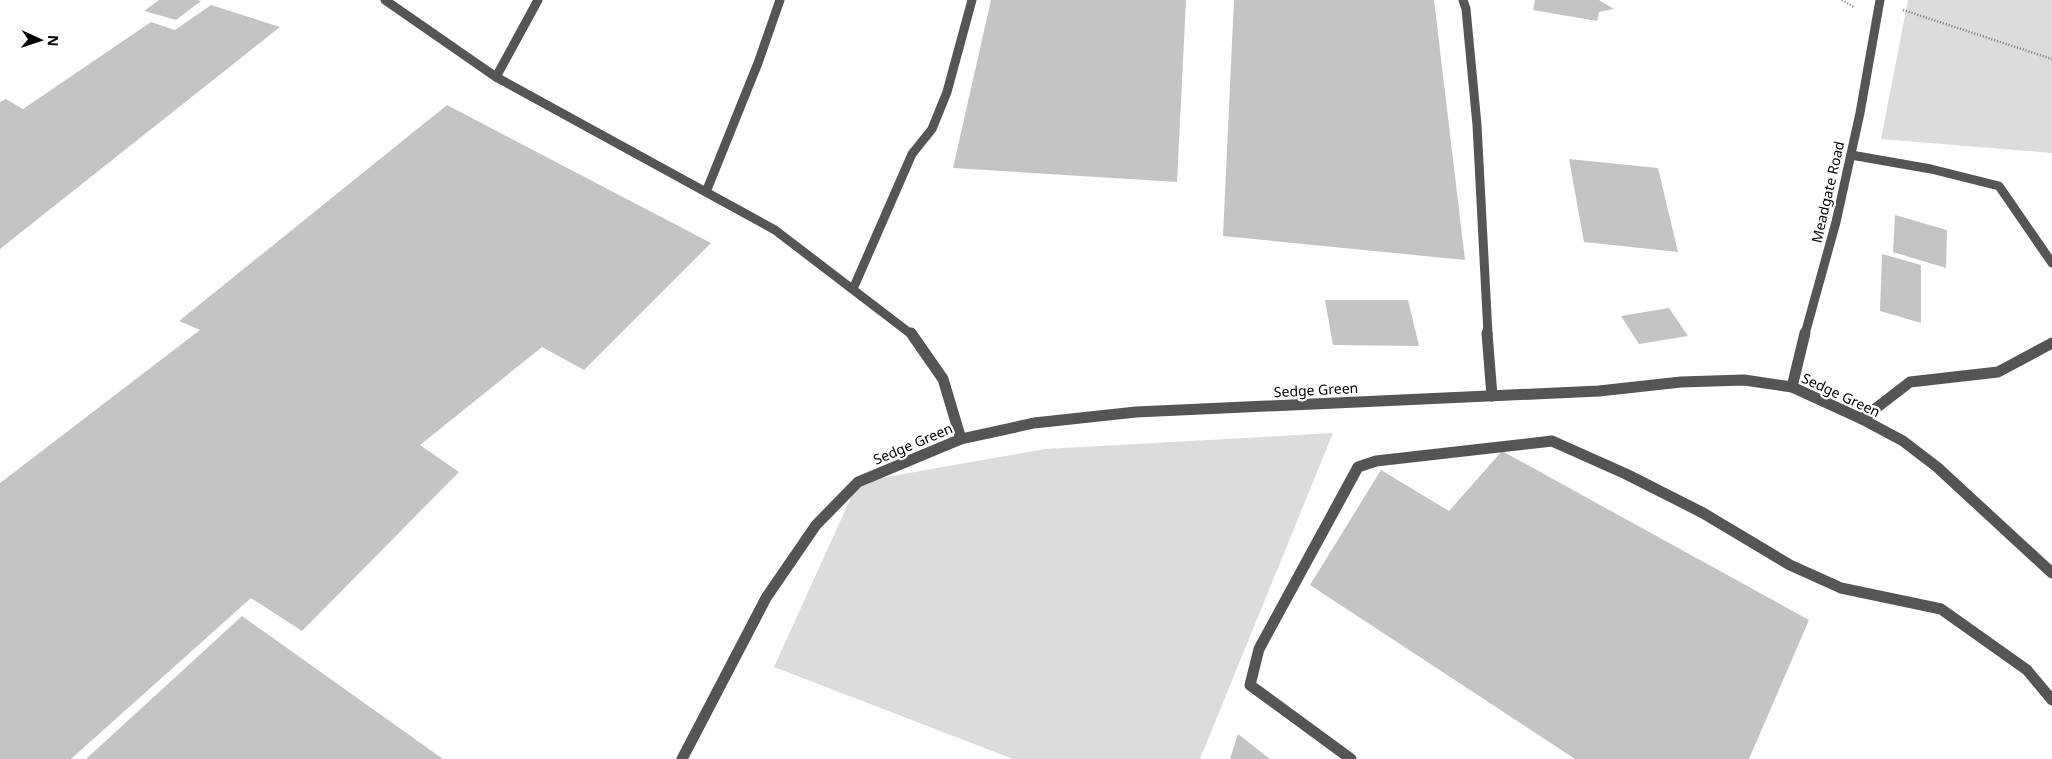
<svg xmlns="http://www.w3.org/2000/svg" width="2052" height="759" viewBox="0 0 2052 759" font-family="'Noto Sans',sans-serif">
<rect width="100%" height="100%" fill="#fff"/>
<g fill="#dcdcdc">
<polygon points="1908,0 2052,0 2052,153 1881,139"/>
<polygon points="1333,433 1200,759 1013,759 774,667 858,482 1045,449"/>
</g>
<g fill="#c4c4c4">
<polygon points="159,0 197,0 201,1 176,20 144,11"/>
<polygon points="991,0 1186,0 1177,182 953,168"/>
<polygon points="1234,0 1434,0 1465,260 1223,236"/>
<polygon points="1535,0 1599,0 1614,9 1599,12 1597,21 1533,10"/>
<polygon points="211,5 280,27 0,249 0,102 6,99 23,109 151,22 175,30"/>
<polygon points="447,105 711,243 584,370 542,347 420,445 459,472 302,631 251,598 71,759 0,759 0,483 200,330 179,321"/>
<polygon points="1569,159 1658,168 1678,252 1584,242"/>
<polygon points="1895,215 1947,230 1946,268 1893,252"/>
<polygon points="1882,254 1921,265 1921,323 1880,311"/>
<polygon points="1325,300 1408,300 1419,346 1333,345"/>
<polygon points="1669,308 1688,336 1639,344 1621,316"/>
<polygon points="1502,451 1809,620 1749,759 1575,759 1310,585 1381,470 1449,511"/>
<polygon points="242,616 443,759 86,759"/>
<polygon points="1238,734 1270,759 1230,759"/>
</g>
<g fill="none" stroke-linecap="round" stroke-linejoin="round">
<g stroke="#777" stroke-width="2.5" stroke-dasharray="1 2" stroke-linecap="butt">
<polyline points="1842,0 1854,7"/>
<polyline points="1903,10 2052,59"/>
</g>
<g stroke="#555" stroke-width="9">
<polyline points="385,0 496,77 775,230 911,334"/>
<polyline points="1463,0 1466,9 1477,125 1488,334"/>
<polyline points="496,77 538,0"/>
<polyline points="1851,155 1931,169 1999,186 2052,263"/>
<polyline points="706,192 758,63 780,0"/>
<polyline points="853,289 912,154 932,129 947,92 972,0"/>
</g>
<g stroke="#555" stroke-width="11">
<polyline points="911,333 943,379 961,439"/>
<polyline points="1487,333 1492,396"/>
<polyline points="1862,419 1910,382 1998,372 2052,343"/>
<polyline points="1351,759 1250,685 1259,649 1358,467 1376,461 1552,441 1626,474 1703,513 1790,565 1841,588 1941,609 2027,670 2052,700"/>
</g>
<polyline stroke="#555" stroke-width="9" points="1805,334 1836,222 1860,113 1880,0"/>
<polyline stroke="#555" stroke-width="11" points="1792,387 1805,333"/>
<polyline stroke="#555" stroke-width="11" points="682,759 766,598 816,525 858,482 961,439 1034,423 1136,412 1599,391 1681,382 1744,380 1792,387 1862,419 1903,441 1937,467 2052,573"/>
</g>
<g text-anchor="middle" stroke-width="4.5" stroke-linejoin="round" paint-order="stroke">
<g font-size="14" fill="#000" stroke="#fff">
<text transform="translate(1828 192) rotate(-77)" y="5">Meadgate Road</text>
<text transform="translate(1316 390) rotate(-3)" y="5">Sedge Green</text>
<text transform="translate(1841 395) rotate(25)" y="5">Sedge Green</text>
<text transform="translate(913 444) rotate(-23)" y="5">Sedge Green</text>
</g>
</g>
<g transform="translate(40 40) rotate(93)" stroke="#ffffff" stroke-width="4" paint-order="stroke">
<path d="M0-4L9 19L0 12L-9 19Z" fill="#000000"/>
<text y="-8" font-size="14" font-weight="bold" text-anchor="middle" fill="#000000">N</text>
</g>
</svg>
